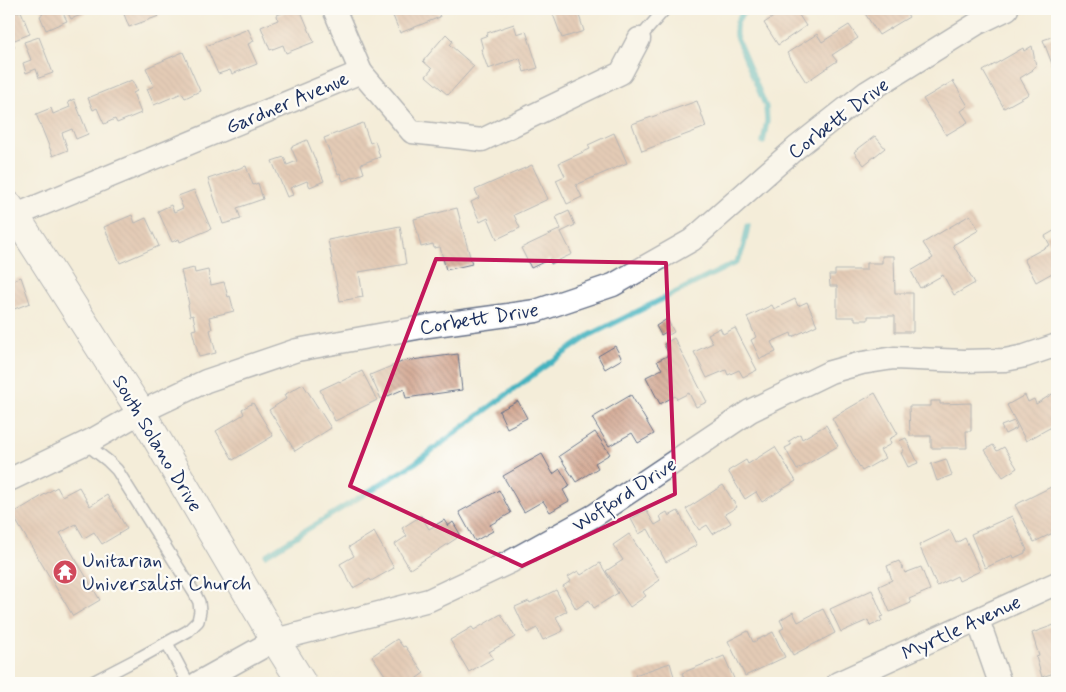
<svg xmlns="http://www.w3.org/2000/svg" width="1066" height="692" viewBox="0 0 1066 692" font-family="Mynerve,sans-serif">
<defs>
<pattern id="building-back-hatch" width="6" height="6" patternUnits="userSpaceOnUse" patternTransform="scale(1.25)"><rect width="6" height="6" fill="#d0a18a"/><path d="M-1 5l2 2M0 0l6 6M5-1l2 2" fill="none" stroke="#a88474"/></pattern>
</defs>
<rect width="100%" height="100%" fill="#fdfcf7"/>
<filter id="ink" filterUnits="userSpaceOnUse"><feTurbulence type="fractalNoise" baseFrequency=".02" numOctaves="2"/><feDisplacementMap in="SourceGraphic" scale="10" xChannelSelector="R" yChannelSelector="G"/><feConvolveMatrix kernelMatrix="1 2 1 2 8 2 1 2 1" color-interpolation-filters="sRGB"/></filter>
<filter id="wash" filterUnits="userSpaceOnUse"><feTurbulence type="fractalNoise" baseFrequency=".0096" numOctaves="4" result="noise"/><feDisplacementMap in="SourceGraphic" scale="20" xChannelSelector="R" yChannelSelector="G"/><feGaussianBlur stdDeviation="1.12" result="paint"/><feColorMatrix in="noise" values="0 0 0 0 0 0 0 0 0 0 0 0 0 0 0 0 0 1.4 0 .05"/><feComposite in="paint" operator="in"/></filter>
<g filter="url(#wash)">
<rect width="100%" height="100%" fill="#f4edd9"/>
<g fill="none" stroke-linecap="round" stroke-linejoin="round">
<g stroke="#45b3c0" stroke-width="5.5">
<path d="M750 9C738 15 735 23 736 36L766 107 767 121 763 142"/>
<path d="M266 555 415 463 541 369 590 335 735 263C744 253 745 239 748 226"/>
</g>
</g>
<g id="blocks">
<g fill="url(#building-back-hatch)">
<polygon points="41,9 86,9 88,12 71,19 66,9 62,11 67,21 46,30 40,16 43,14"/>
<polygon points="122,9 157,9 159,16 129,27"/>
<polygon points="292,9 300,9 314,42 286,53 283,45 270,50 261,27 278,20 277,15"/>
<polygon points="406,9 437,9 440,17 400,33 393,16 407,11"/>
<polygon points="551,9 577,9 584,31 562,38"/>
<polygon points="786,9 795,9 806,26 778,45 764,23"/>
<polygon points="862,9 904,9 909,17 879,35"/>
<polygon points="21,11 30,34 12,41 15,47 9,50 9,15"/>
<polygon points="514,24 517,34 526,31 538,68 524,72 520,58 488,69 481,49 483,49 480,38 488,35 487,33"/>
<polygon points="849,25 858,38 832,55 837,61 806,82 787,53 817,34 822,42"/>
<polygon points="248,29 254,41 248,44 257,64 232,74 230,70 218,74 206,46"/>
<polygon points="446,34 453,41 450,45 474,66 448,95 426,76 432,69 423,61"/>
<polygon points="1057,35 1057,77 1043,40"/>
<polygon points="39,37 53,73 39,78 36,69 26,73 23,63 31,60 24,42"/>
<polygon points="1032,46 1036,66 1032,69 1033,70 1020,78 1029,94 1004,108 983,71 1023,48 1024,51"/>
<polygon points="183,52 200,91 185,98 182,93 154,105 147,89 154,86 146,68"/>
<polygon points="132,80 137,91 133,93 141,113 117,123 115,119 104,124 97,108 93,110 88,98"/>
<polygon points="953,81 968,106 961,111 968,122 946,135 923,99"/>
<polygon points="74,99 88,134 76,139 72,129 62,133 68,150 53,156 36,114 51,108 53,114 70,107 68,102"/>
<polygon points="697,101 706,127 642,151 632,124"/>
<polygon points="363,123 370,143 375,141 380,157 361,164 364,173 343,181 340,173 338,174 324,138"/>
<polygon points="614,133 627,163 576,185 582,197 567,204 556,180 565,176 559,163 590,149 588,145"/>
<polygon points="875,136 885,148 864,165 854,152"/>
<polygon points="307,140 324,181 310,187 307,181 290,188 293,195 287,197 272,161 284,157 287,165 297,161 291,147"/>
<polygon points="532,165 548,199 514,215 520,228 497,239 488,218 480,222 471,202 479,198 475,190"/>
<polygon points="246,166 253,185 258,183 263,199 237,208 241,219 223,224 208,179"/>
<polygon points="194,190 211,229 180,242 179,239 172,242 158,211 171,205 174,212 183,208 178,196"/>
<polygon points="457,208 472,264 446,270 440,247 434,248 433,244 421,247 414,219"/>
<polygon points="569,211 575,225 561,232 572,254 551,264 550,259 531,268 521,248 561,229 556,217"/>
<polygon points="132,215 135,223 146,218 159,246 120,263 104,227"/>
<polygon points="970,215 979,230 953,245 975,283 954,295 943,275 920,288 911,271 933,258 923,243"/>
<polygon points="400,226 406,264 359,272 363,297 340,301 328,240"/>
<polygon points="1057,229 1057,278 1054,272 1036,282 1024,259 1050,245 1045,236"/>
<polygon points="882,256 894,256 895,293 913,293 913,332 895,332 895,316 868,316 868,320 855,320 855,317 837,317 837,286 830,286 829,275 835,275 835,270 866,270 866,263 882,263"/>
<polygon points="194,268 195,273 208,270 211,285 224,282 228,297 230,296 234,311 209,317 212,329 210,330 216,353 199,357 192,330 196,329 193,315 190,316 188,305 189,304 181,271"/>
<polygon points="21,277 30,303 9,311 9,282"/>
<polygon points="795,299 798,306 807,302 817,325 792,337 791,333 771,342 776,352 760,359 751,340 756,337 747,317 772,305 774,309"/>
<polygon points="667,319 674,332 669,335 668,331 661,335 656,326"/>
<polygon points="720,328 723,334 735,328 757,370 743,377 739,370 728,375 726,370 707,378 694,352 713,343 708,334"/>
<polygon points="674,338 707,402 696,407 689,393 677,399 675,396 660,404 646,377 662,369 657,361 669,355 664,344"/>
<polygon points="615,346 622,359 605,369 598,356"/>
<polygon points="458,354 462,390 406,398 404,389 381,399 370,375 404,361"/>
<polygon points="362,371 377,400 335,421 320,390 339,381 340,382"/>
<polygon points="303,384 331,428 295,451 269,410 286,399 284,395"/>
<polygon points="875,393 898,434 889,439 891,444 880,450 885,458 862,471 832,418"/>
<polygon points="1054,393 1057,399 1057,424 1026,441 1007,405 1025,395 1028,402 1034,399 1036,404"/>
<polygon points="631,395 654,434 638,443 632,433 609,446 592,418"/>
<polygon points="518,401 527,418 507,428 499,411"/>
<polygon points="931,401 940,401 940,404 971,403 971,431 966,431 967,448 931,448 931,436 910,436 909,406 931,406"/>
<polygon points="253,403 273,436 233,460 216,431 244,414 242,409"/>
<polygon points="1014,421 1017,428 1005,434 1001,426"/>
<polygon points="826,425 838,446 797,470 785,448 791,445 789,441 800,434 802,439"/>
<polygon points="595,432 610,454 595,463 598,468 576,482 559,456"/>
<polygon points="906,438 918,463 908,467 901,453 904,451 899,441"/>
<polygon points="993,445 997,451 1004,447 1017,468 1003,477 985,450"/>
<polygon points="775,447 796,481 762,502 756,492 745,499 728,471 746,460 748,464"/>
<polygon points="542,454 553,474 560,469 570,486 563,490 569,501 550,512 543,501 524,512 503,476"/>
<polygon points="946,459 952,475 937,481 931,464"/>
<polygon points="1057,484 1057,527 1052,530 1053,533 1034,542 1015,505"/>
<polygon points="723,485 737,507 725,514 731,523 713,534 707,525 699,530 686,509"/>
<polygon points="57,487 62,496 79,487 90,506 107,495 127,529 102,544 94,532 84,538 76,524 60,533 100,600 73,616 12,514"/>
<polygon points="499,490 511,513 490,525 493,531 475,541 459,512"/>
<polygon points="646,510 655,525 662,521 660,516 667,512 669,516 678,511 697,545 666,562 648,529 639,534 631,519"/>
<polygon points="421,516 429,529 444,520 448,526 453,522 460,534 456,536 457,538 410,569 395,544 407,536 402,528"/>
<polygon points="1012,516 1027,550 1025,551 1025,553 1014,558 1013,555 985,568 971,534"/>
<polygon points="950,530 956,543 965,538 980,571 959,581 957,576 937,586 919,545"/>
<polygon points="374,532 394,568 371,581 370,579 353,588 340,564 354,556 349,547"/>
<polygon points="629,534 660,580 643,592 646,596 630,607 606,571 623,560 613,545"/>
<polygon points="899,561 905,573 921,567 930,590 909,599 911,603 890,612 879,586 892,580 887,566"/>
<polygon points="600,563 618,593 594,608 589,600 576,609 563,586 571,581 568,577 578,571 581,575"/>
<polygon points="556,590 567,611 556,617 563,631 543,640 537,628 527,633 515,607 529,601 530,603"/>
<polygon points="872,590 883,616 880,617 882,621 870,626 868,620 841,632 830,609"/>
<polygon points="823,609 835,633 793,655 780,630 784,628 780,620 793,612 798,622"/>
<polygon points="501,614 515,637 489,652 493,658 469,672 450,640 472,627 474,630"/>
<polygon points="1057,624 1057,672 1042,677 1036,657 1039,656 1032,633"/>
<polygon points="748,631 753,642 773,632 785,657 745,676 728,641"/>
<polygon points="397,639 403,647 405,646 424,673 410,683 371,683 385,675 372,656"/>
<polygon points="724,656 736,683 686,683 682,673"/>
<polygon points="670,663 676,683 637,683 635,675"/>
</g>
</g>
</g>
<g filter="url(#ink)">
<use href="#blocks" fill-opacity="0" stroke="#677289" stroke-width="1"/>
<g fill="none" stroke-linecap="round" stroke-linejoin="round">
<defs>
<g id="service">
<polyline points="639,39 665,9"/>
<polyline points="85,443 108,461 117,470 195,594 199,602 200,611 198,621 188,631 141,657 91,683"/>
<polyline points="167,643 188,683"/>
</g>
<g id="minor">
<polyline points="334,9 361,72"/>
<polyline points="9,218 361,72 412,132 482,140 621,73 639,39"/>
<polyline points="9,478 11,479 94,439 141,412 206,381 297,350 428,326 536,311 613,285 692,240 796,148 867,92 978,23 1007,9"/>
<polyline points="978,620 1000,683"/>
<polyline points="198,683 275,640 429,600 510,562 595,515 750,411 830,372 862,363 894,358 964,361 1005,360 1025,356 1057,345"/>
<polyline points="838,683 1057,583"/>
</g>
<polyline id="tertiary" points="9,206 141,412 275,640 302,683"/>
</defs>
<use href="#service" stroke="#677289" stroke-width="14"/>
<use href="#minor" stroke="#677289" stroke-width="25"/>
<use href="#tertiary" stroke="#677289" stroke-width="30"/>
<use href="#service" stroke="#fff" stroke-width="11"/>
<use href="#minor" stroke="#fff" stroke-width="22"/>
<use href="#tertiary" stroke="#fff" stroke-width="28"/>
</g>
</g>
<path d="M0 0H1066V692H0ZM436 259 666 263 675 494 522 566 350 486Z" fill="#f4edd9" fill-opacity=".55" fill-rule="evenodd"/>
<path fill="none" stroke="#c2185b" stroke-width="4" stroke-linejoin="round" d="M436 259 666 263 675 494 522 566 350 486Z"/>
<defs>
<symbol id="temple-disc" viewBox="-11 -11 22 22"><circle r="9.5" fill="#d1495b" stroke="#fdfcf7"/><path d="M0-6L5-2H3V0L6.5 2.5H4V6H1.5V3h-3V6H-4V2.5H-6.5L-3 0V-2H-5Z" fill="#fff"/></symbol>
</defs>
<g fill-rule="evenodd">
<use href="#temple-disc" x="51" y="558" width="28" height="28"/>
</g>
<g text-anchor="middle" stroke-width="4.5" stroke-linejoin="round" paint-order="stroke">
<g font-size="20" fill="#1b2f5e" stroke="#fdfcf7">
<text transform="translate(287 102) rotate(-23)" y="7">Gardner Avenue</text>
<text transform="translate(838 118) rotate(-37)" y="7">Corbett Drive</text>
<text transform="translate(479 318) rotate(-9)" y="7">Corbett Drive</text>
<text transform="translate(158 443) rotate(59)" y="7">South Solano Drive</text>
<text transform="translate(624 494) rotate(-33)" y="7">Wofford Drive</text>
<text transform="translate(961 627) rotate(-25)" y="7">Myrtle Avenue</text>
</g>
<g font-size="20" fill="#1b2f5e" stroke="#fdfcf7" text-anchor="start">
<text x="82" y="567">Unitarian<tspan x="82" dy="23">Universalist Church</tspan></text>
</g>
</g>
<rect width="1066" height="692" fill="none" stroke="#fdfcf7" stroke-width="30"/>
</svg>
